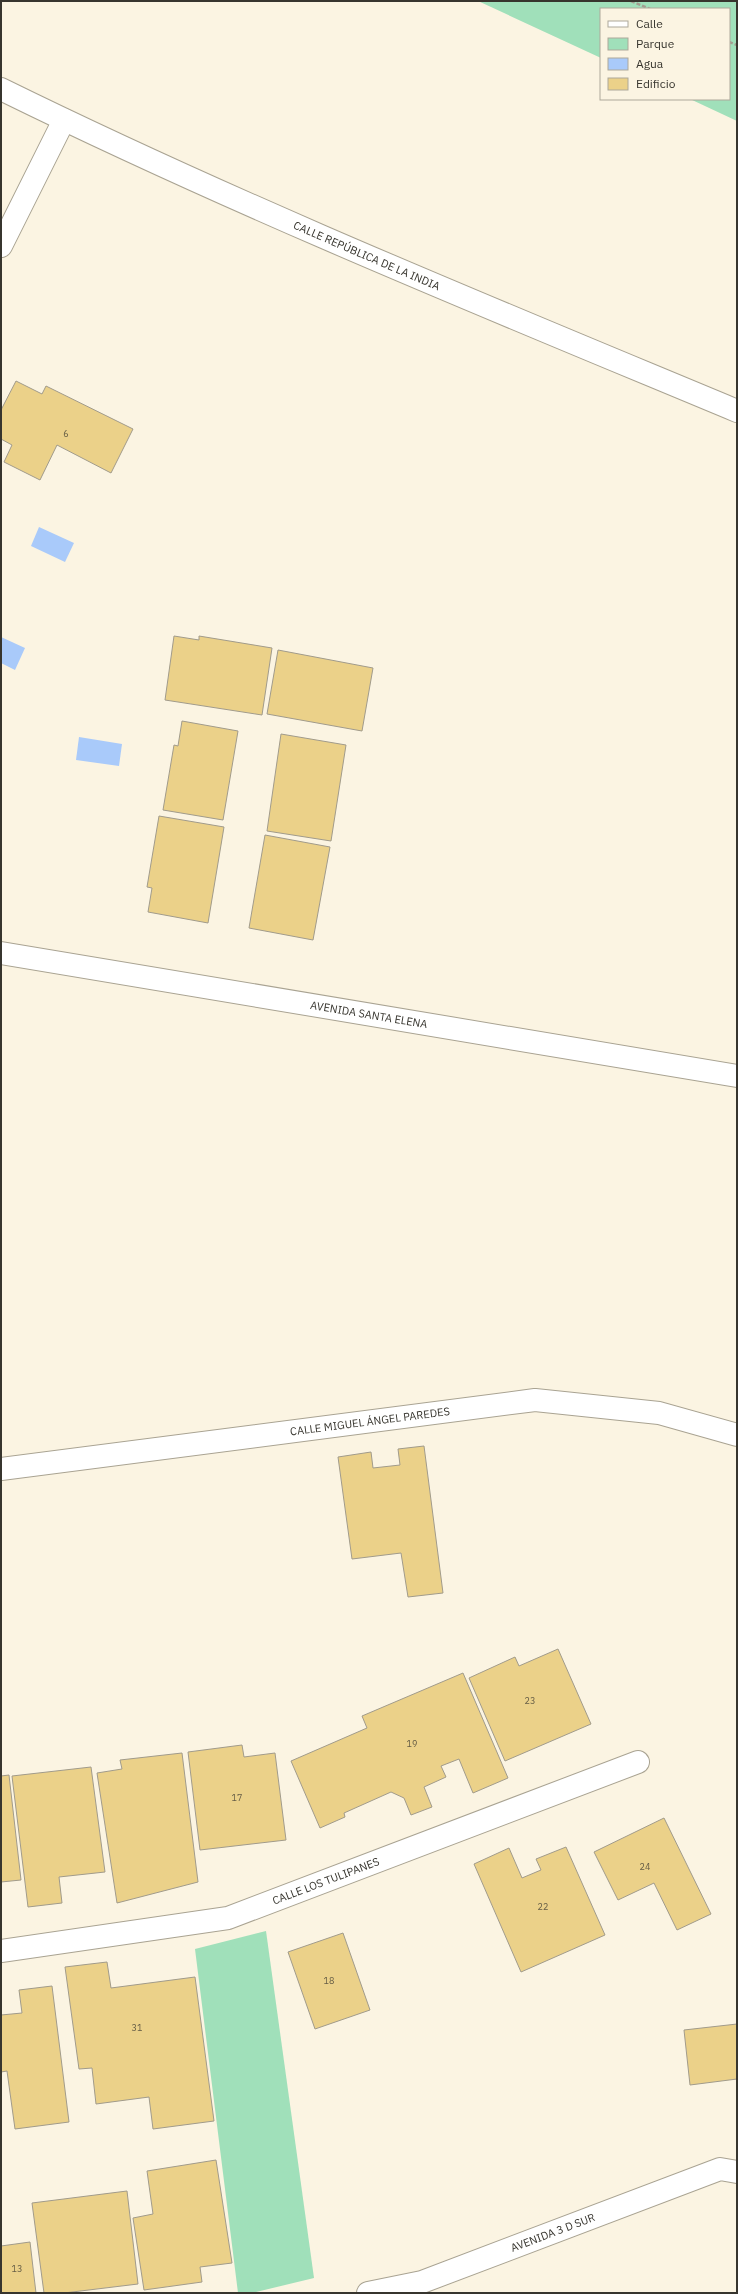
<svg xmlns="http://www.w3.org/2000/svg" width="738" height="2294" viewBox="0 0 738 2294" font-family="'IBM Plex Sans',sans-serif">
<rect width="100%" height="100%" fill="#fbf4e2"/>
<g fill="#a0e0ba">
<polygon points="478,1 737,1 737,121 690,99 729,99 729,9 601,9 601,58"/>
<polygon points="266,1931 314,2278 252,2293 238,2293 195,1949"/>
</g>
<g fill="#a9cafa">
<polygon points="39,527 74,543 65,562 31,546"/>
<polygon points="1,637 25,648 15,670 1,663"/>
<polygon points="79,737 122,744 119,766 76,760"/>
</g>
<g fill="#ebd189" stroke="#a19b8b">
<polygon points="16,381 42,394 46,386 133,429 111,473 57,445 40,480 4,462 12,445 1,439 1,410"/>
<polygon points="174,636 199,640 199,636 272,648 262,715 165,700"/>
<polygon points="278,650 373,668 362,731 267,714"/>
<polygon points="182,721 238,731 223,820 163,810 174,745 178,746"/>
<polygon points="281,734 346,745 331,841 267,831"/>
<polygon points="159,816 224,827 208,923 148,912 152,888 147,887"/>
<polygon points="265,835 330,847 313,940 249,928"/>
<polygon points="424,1446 443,1593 408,1597 401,1553 352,1559 338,1457 371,1452 373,1468 400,1465 398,1449"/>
<polygon points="558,1649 591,1724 505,1761 469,1678 515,1657 519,1666"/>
<polygon points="463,1673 508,1778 473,1793 459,1759 441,1766 446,1777 424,1787 432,1807 411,1815 404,1798 391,1792 344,1813 345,1817 320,1828 291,1761 367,1728 362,1716"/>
<polygon points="242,1745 244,1757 275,1753 286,1840 200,1850 188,1752"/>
<polygon points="182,1753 198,1882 117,1903 97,1773 122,1769 120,1760"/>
<polygon points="91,1767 105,1872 59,1877 62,1903 28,1907 12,1776"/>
<polygon points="9,1775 21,1880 1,1882 1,1776"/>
<polygon points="664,1818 711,1914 677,1930 654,1883 618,1900 594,1852"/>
<polygon points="566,1847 605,1935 521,1972 474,1864 509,1848 522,1878 541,1870 536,1859"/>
<polygon points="343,1933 370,2010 315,2029 288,1952"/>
<polygon points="107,1962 111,1988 195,1977 214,2121 153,2129 149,2097 96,2104 92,2068 79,2069 65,1967"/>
<polygon points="52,1986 69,2122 15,2129 7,2071 1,2072 1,2015 22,2013 19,1990"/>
<polygon points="737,2024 737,2079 690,2085 684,2030"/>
<polygon points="216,2160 232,2263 200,2267 202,2282 144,2290 133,2218 153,2214 147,2171"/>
<polygon points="127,2191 138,2284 64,2293 44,2293 32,2203"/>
<polygon points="30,2242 36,2293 1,2293 1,2246"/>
</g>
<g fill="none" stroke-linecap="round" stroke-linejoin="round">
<defs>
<g id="minor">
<polyline points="1,246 64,120"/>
<path id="s1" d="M1 953 737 1076"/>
<path id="s2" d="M1 1469 535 1400 659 1413 737 1435"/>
<path id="s3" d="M1 1951 228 1918 638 1762"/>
<path id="s4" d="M368 2293 422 2282 720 2169 737 2172"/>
</g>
<g id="tertiary">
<path id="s5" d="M1 89C241 207 490 308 737 411"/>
</g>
</defs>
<use href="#minor" stroke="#a9a392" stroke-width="24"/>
<use href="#tertiary" stroke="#a9a392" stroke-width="24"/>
<g stroke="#a29d90" stroke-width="2.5" stroke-dasharray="4 2" stroke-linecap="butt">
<polyline points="631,1 650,9"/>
<polyline points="729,42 737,45"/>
</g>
<use href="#minor" stroke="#fff" stroke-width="22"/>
<use href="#tertiary" stroke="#fff" stroke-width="22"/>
</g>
<g text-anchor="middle" stroke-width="3" stroke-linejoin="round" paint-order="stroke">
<g font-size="9" fill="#645c45">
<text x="66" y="437">6</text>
<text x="530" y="1704">23</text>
<text x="412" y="1747">19</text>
<text x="237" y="1801">17</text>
<text x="645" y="1870">24</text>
<text x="543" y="1910">22</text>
<text x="329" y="1984">18</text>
<text x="137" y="2031">31</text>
<text x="17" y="2272">13</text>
</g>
<g font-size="11" fill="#37352e" stroke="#fbf4e2">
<text dy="4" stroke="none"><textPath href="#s5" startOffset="402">CALLE REPÚBLICA DE LA INDIA</textPath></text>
<text dy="4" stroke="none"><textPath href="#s1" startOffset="373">AVENIDA SANTA ELENA</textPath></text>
<text dy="4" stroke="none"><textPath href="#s2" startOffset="372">CALLE MIGUEL ÁNGEL PAREDES</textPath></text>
<text dy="4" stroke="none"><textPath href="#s3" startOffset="334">CALLE LOS TULIPANES</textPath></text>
<text dy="4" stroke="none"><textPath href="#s4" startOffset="195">AVENIDA 3 D SUR</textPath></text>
</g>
</g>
<rect width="738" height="2294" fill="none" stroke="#37352e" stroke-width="4"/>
<rect x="600" y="8" width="130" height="92" fill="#fbf4e2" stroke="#ada89a"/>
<rect x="608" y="21" width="20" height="6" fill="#ffffff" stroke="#ada89a"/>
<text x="636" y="28" font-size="12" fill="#37352e">Calle</text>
<rect x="608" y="38" width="20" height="12" fill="#a0e0ba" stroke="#ada89a"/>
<text x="636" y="48" font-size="12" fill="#37352e">Parque</text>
<rect x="608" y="58" width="20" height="12" fill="#a9cafa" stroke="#ada89a"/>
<text x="636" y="68" font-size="12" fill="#37352e">Agua</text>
<rect x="608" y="78" width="20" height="12" fill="#ebd189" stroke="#ada89a"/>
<text x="636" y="88" font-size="12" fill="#37352e">Edificio</text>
</svg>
